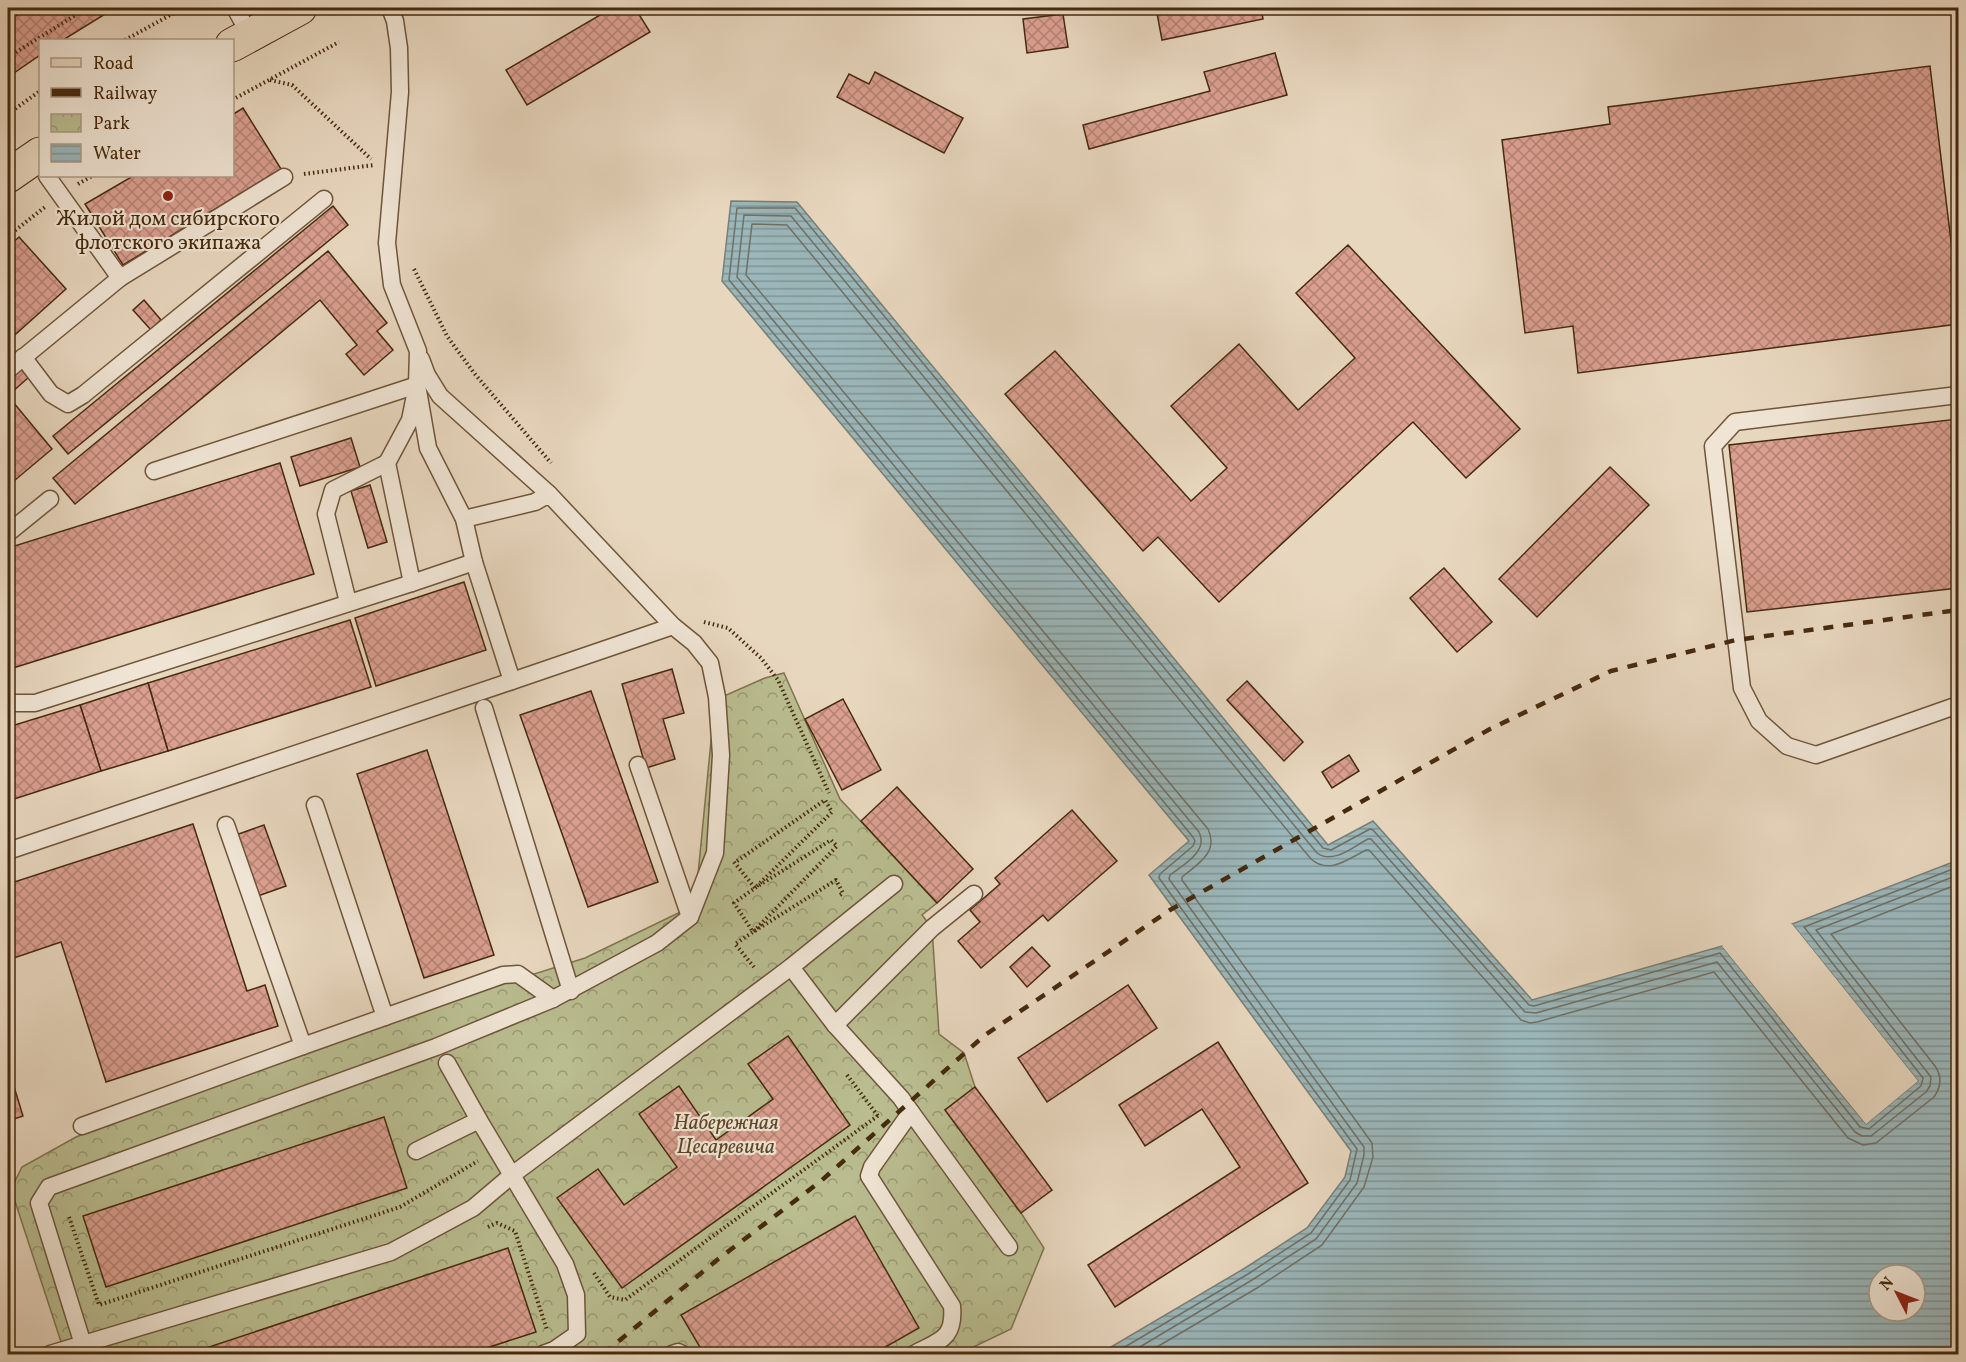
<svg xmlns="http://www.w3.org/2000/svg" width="1966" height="1362" viewBox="0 0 1966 1362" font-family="Vollkorn,serif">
<defs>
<pattern id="park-crowns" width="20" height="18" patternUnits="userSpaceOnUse" patternTransform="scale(1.5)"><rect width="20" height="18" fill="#b9bd90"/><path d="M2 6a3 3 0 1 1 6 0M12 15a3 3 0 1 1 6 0" fill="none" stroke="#989a74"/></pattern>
<pattern id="water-rules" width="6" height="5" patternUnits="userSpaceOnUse" patternTransform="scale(1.5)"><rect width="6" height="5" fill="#9bb7bb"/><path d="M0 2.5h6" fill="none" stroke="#809596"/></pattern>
<pattern id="building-cross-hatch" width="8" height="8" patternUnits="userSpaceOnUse" patternTransform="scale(1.5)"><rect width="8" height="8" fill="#db9f90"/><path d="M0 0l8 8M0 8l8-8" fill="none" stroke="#b38274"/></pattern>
</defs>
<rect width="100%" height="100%" fill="#e8d7bf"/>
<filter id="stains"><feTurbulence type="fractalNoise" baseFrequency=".00333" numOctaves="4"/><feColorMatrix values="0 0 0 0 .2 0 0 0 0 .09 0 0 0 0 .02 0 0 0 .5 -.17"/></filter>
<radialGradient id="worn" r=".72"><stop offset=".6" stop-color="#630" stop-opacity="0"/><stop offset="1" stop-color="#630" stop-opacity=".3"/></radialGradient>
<polygon fill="url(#park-crowns)" stroke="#80744e" stroke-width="1.5" points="784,673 840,799 937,903 922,915 932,928 939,1034 964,1053 975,1087 945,1110 1021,1213 1044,1248 1011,1329 959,1354 65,1354 11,1189 22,1167 76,1137 410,1013 585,958 695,905 715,700 765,678"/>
<path fill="url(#water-rules)" stroke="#797f75" stroke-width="1.5" fill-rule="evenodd" d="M731 201 797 202 1328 845 1373 821 1532 1000 1722 946 1818 1066 1866 1124 1918 1081 1792 924 1958 860V1354H1099L1245 1268 1307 1228 1345 1177 1351 1151 1149 875 1189 841 722 281ZM1879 1275H1915V1311H1879Z"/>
<polygon fill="#e8d7bf" points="1792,924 1918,1081 1866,1124 1722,946 1726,945 1866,1120 1914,1080 1789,925"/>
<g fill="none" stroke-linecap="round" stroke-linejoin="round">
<g stroke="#707064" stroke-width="1.5">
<polyline points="1113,1354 1248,1274 1311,1233 1350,1180 1357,1149 1159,878 1160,874 1193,846 1195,841 1193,837 729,280 737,208 795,208 1323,848 1331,850 1370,829 1373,830 1529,1005 1534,1006 1720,953 1860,1127 1869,1129 1921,1086 1923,1078 1804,927 1958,867"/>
<path d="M1128 1354 1252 1280 1316 1239 1357 1183 1364 1155V1147L1169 879 1170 875C1183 865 1209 851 1199 832L737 277 744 215 791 216 1317 853C1333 865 1354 846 1368 839H1371L1525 1012 1536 1013 1717 962 1855 1132 1862 1136H1871L1926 1092 1930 1086 1931 1077 1816 930 1958 875"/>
<path d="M1145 1354 1257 1288 1322 1245 1364 1187 1373 1157 1372 1143 1182 880V877C1198 864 1219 852 1208 829L746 275 752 224 787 225 1311 859C1329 875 1348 859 1366 850H1369L1521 1020 1530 1023 1537 1022 1714 972 1848 1138 1863 1145 1876 1143 1934 1097C1941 1087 1942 1076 1935 1066L1831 934 1958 884"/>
</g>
</g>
<g fill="url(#building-cross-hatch)" stroke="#462a0d" stroke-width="1.5">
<polygon points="8,8 115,8 63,40 40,40 40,55 8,77"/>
<polygon points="612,8 635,8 650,32 527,105 506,70"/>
<polygon points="1156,8 1261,8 1263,19 1162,40"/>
<polygon points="1063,14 1068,47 1027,53 1023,19"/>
<polygon points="1275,53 1287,95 1089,149 1083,125 1210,91 1204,72"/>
<polygon points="1930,66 1958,300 1958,324 1578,373 1573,326 1525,333 1502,140 1610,124 1608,107"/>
<polygon points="875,72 963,118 944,153 837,97 849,74 869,84"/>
<polygon points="243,108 281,169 123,265 85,204 133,176 232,176 232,115"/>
<polygon points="333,206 348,225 68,454 53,436"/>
<polygon points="19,237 66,289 8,341 8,247"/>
<polygon points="1348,245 1520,429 1466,478 1413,422 1219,602 1158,537 1143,551 1005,394 1055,351 1191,501 1227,468 1171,406 1239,344 1298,410 1355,358 1296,293"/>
<polygon points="328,251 387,323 377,331 393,350 364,375 346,354 357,345 320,300 75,504 53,478"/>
<polygon points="144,300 161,320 151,330 133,310"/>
<polygon points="19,366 29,377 11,393 8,389 8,377"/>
<polygon points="8,396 52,449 8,486"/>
<polygon points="1958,419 1958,588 1747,612 1729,445"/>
<polygon points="351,438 360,467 300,486 291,457"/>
<polygon points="280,463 314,574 13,668 8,649 8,548"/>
<polygon points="1610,467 1649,505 1537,617 1499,579"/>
<polygon points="370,485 387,542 368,548 351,491"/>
<polygon points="1444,568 1492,622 1457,652 1410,598"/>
<polygon points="464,582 486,650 376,686 355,618"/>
<polygon points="350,620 371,687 168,751 148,683"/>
<polygon points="672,669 684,713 663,719 675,759 646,768 622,684"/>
<polygon points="1247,681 1303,742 1284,761 1227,700"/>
<polygon points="148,683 168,751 101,771 80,705"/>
<polygon points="591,691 658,882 588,907 520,715"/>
<polygon points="843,699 881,770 842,790 805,719"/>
<polygon points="80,705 101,771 8,801 8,727"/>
<polygon points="427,750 494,955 424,978 357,774"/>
<polygon points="1349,755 1359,771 1332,788 1322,772"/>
<polygon points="897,787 973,869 937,903 861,821"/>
<polygon points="1072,810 1117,861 1048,921 1043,915 981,968 958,941 980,922 970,910 1000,884 995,878"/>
<polygon points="193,824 247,991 265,985 278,1026 106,1082 61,942 8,960 8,884"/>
<polygon points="264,825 286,886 255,897 233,836"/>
<polygon points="1032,947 1050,966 1027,987 1010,967"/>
<polygon points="1128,985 1157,1028 1047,1102 1018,1058"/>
<polygon points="788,1036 850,1125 622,1288 557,1198 598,1169 624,1205 677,1167 639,1114 679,1086 716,1140 773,1099 748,1064"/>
<polygon points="1218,1042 1308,1183 1115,1307 1088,1265 1240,1167 1202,1109 1145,1146 1119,1105"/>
<polygon points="8,1067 23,1116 8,1121"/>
<polygon points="975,1087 1052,1190 1021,1213 945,1110"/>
<polygon points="384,1117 407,1188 106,1287 83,1216"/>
<polygon points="855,1216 919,1328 873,1354 704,1354 681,1315"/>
<polygon points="508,1248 536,1332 468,1354 188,1354"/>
</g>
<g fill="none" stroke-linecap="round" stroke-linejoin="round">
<defs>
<g id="service">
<polyline points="235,8 250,35"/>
<polyline points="120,278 284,177"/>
<polyline points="23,357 51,394 68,404 83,395 324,199"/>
<polyline points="421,359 427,375 440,396 549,494"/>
<polyline points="8,370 120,278 47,176"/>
<polyline points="1958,395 1735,422 1713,446 1742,688 1759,721 1787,746 1816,755 1958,705"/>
<polyline points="154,471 417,385"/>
<polyline points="8,533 50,499"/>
<polyline points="412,583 474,562"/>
<polyline points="348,602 326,514 333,490 387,463"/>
<polyline points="512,681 673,626"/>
<polyline points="8,703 35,703 412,583 387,463 410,420 415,395"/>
<polyline points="484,708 571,991"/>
<polyline points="638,765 690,917"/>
<polyline points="315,805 385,1017"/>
<polyline points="226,825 303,1046 503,975 518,974 553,999"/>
<polyline points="8,851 512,681 474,562 464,519 428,448 417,385 418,351 392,285 387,243 400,92 399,48 395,21 390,8"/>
<path d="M791 967 835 1025 901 1098 911 1112 872 1167 869 1176 952 1306C955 1339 940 1340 914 1354"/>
<polyline points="835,1025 932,928 974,894"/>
<polyline points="447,1063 479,1120 565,1264 576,1295 577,1334 554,1350 543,1354"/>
<polyline points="911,1112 1009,1247"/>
<polyline points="82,1126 303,1046"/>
<polyline points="416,1151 479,1120"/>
<polyline points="50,1354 391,1252 473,1208 512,1175 791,967 894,884"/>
<polyline points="86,1354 39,1203 49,1187 436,1047 553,999 657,943 690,917 715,853 721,755 717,697 710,663 694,643 673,626 549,494 535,502 464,519"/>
<polyline points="672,1354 678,1352 682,1354"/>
</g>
<g id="primary">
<polyline points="232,45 300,8"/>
<polyline points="8,176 40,154"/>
</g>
</defs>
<use href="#service" stroke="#6e553a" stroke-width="19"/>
<use href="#primary" stroke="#462a0d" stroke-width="35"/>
<g stroke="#462a0d" stroke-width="4" stroke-dasharray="1.5 3" stroke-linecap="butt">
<polyline points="8,20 25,8"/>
<polyline points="125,40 183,8"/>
<polyline points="8,57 87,8"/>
<polyline points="270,80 292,85 371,159"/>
<polyline points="232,100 339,42"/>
<polyline points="8,114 40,91"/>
<polyline points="304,174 374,165"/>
<polyline points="78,184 92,176"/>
<polyline points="8,236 45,207"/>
<polyline points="414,269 447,336 474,373 551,463"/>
<polyline points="704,622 728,628 761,658 778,680 829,793"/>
<polyline points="737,861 825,800 832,812 755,888 831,840 837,846 753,932 836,880 843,893 840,895"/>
<polyline points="734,862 755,888 734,903 753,932 735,944 754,967"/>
<polyline points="847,1075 878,1116"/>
<polyline points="69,1217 99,1305 400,1207 478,1161"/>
<polyline points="488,1227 497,1223 515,1231 547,1330"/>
<polyline points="594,1273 610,1297 625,1300 879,1115"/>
</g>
<use href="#service" stroke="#f0e5d5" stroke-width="16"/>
<use href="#primary" stroke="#e8d7bf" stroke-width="33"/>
<polyline stroke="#462a0d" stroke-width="4.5" stroke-dasharray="10 10" stroke-linecap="butt" points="603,1354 717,1260 821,1181 985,1035 1170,910 1490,729 1611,671 1736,640 1958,610"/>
</g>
<circle fill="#8f2418" stroke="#f0e5d5" stroke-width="2" cx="168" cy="196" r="6"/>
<g text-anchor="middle" stroke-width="4.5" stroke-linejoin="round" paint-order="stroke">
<g font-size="21" fill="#462a0d" stroke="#f0e5d5">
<text x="168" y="225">Жилой дом сибирского<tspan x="168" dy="24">флотского экипажа</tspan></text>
</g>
<g font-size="21" font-style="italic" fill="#5d4727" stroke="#f0e5d5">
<text x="726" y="1129">Набережная<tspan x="726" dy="24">Цесаревича</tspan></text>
</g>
</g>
<rect width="1966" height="1362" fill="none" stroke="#e8d7bf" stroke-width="30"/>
<rect x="9" y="9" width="1948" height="1344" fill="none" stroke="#462a0d" stroke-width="3"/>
<rect x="15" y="15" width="1936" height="1332" fill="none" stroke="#462a0d" stroke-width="1.5"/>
<rect x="39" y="39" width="195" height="138" fill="#f0e5d5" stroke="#ac9a85" stroke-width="1.5"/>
<rect x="51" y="58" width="30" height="9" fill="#e8d7bf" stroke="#ac9a85" stroke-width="1.5"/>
<text x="93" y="69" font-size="18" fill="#462a0d">Road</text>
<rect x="51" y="88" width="30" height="9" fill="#462a0d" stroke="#ac9a85" stroke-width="1.5"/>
<text x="93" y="99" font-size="18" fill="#462a0d">Railway</text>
<rect x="51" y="114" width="30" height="18" fill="url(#park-crowns)" stroke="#ac9a85" stroke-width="1.5"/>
<text x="93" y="129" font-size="18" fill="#462a0d">Park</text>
<rect x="51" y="144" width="30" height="18" fill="url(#water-rules)" stroke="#ac9a85" stroke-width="1.5"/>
<text x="93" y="159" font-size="18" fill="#462a0d">Water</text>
<g transform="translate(1897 1293) rotate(312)"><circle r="28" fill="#f0e5d5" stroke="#ac9a85" stroke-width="1.5"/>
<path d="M0-4.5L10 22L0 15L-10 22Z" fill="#8f2418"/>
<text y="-9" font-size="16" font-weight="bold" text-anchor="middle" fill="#462a0d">N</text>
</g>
<rect width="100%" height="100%" filter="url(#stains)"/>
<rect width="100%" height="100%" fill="url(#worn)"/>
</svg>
